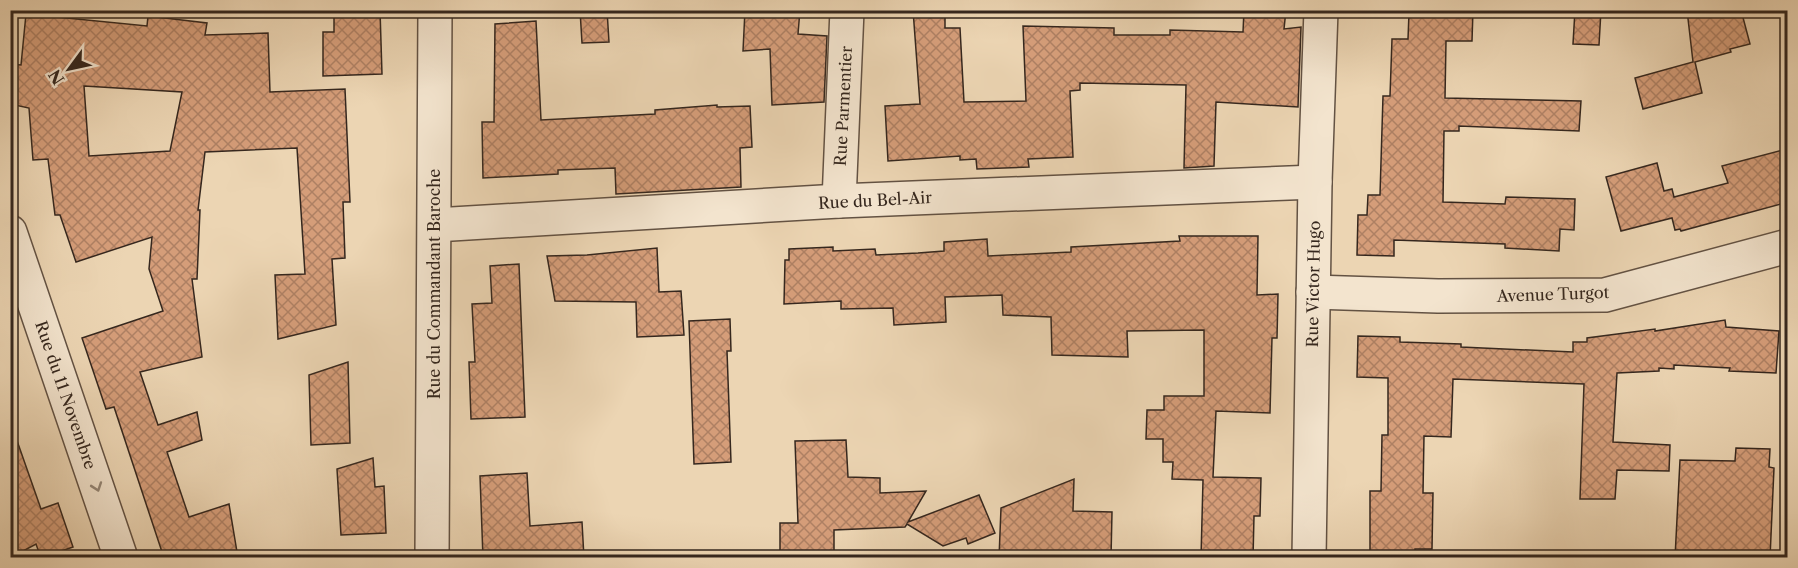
<svg xmlns="http://www.w3.org/2000/svg" width="1798" height="568" viewBox="0 0 1798 568" font-family="'Libre Caslon Text',serif">
<defs>
<pattern id="building-cross-hatch" width="8" height="8" patternUnits="userSpaceOnUse" patternTransform="scale(1.5)"><rect width="8" height="8" fill="#d59d79"/><path d="M0 0l8 8M0 8l8-8" fill="none" stroke="#ae8063"/></pattern>
</defs>
<rect width="100%" height="100%" fill="#ecd5b3"/>
<filter id="stains"><feTurbulence type="fractalNoise" baseFrequency=".00333" numOctaves="4"/><feColorMatrix values="0 0 0 0 .2 0 0 0 0 .09 0 0 0 0 .02 0 0 0 .5 -.17"/></filter>
<radialGradient id="worn" r=".72"><stop offset=".6" stop-color="#630" stop-opacity="0"/><stop offset="1" stop-color="#630" stop-opacity=".3"/></radialGradient>
<g fill="url(#building-cross-hatch)" stroke="#35271e" stroke-width="1.5" fill-rule="evenodd">
<polygon points="334,10 380,10 382,74 323,76 323,32 334,32"/>
<polygon points="580,10 607,10 609,42 582,43"/>
<polygon points="745,10 800,10 798,34 827,36 824,102 772,105 770,49 743,51"/>
<polygon points="913,10 945,10 945,28 960,28 964,102 1026,101 1023,26 1114,28 1114,35 1170,35 1170,30 1243,32 1244,10 1286,10 1284,29 1301,27 1298,107 1216,102 1214,166 1184,168 1186,85 1080,83 1080,90 1070,91 1073,157 1028,159 1029,167 977,169 976,159 960,160 960,156 888,161 885,106 920,104"/>
<polygon points="1420,10 1473,10 1472,41 1446,41 1445,98 1581,101 1579,131 1459,126 1459,131 1444,131 1443,202 1505,204 1506,197 1575,199 1574,230 1560,229 1559,251 1505,248 1505,244 1394,240 1394,256 1357,255 1358,215 1367,215 1368,195 1380,195 1383,96 1390,96 1392,39 1408,39 1409,13 1420,13"/>
<polygon points="1575,10 1601,10 1599,45 1573,44"/>
<polygon points="1687,10 1741,10 1750,44 1730,49 1731,52 1695,62 1702,93 1643,109 1635,78 1693,62"/>
<path d="M26 14 147 26 148 16 207 23 205 35 268 33 270 92 345 89 350 202H343L345 258 332 259 336 325 278 339 275 275 305 274 297 148 205 152 198 210H200L197 279H192L202 357 140 372 158 425 197 412 202 440 167 452 189 517 229 504 238 558H164L114 407 106 409 82 338 163 311 149 269 152 237 76 262 60 215H55L48 159 33 160 29 108 10 104V64L21 65ZM84 86 182 92 170 151 89 156Z"/>
<polygon points="536,21 541,120 655,114 655,110 717,105 717,107 750,106 752,147 740,148 741,187 616,194 615,168 558,170 558,174 483,178 482,122 494,122 495,24"/>
<polygon points="1783,150 1788,166 1788,202 1681,231 1680,229 1675,230 1672,218 1621,231 1606,177 1657,163 1664,191 1672,189 1674,197 1728,183 1722,166"/>
<polygon points="1179,236 1258,236 1257,295 1278,294 1277,338 1272,338 1270,413 1216,411 1213,477 1261,478 1260,516 1254,516 1253,558 1201,558 1203,480 1172,479 1173,462 1163,462 1163,439 1146,439 1147,410 1164,410 1164,396 1204,396 1204,330 1127,331 1128,357 1052,355 1051,317 1003,315 1002,295 945,297 946,322 894,325 893,308 841,309 841,301 784,304 785,260 789,260 789,249 833,247 833,251 875,249 876,255 918,253 944,251 944,242 987,239 988,256 1071,252 1071,247 1180,241"/>
<polygon points="657,248 659,292 681,291 684,335 637,337 636,302 555,301 547,256 587,255"/>
<polygon points="519,264 525,417 471,419 469,362 475,362 472,304 492,303 490,266"/>
<polygon points="730,319 731,351 727,351 731,462 694,464 689,321"/>
<polygon points="1725,320 1726,327 1779,331 1776,373 1729,371 1730,368 1674,365 1674,369 1659,368 1659,371 1617,373 1613,442 1670,445 1669,471 1617,470 1615,499 1580,499 1584,384 1453,379 1451,437 1424,436 1423,493 1433,493 1432,549 1415,549 1415,558 1370,558 1370,491 1381,491 1382,435 1388,435 1388,378 1357,377 1358,336 1400,337 1400,342 1461,344 1461,347 1573,352 1573,342 1587,342 1587,338 1655,329 1655,331"/>
<polygon points="348,362 350,443 311,445 309,375"/>
<polygon points="10,435 15,435 41,509 58,503 73,547 41,558 36,544 10,558"/>
<polygon points="846,440 848,477 880,478 880,493 926,491 908,522 979,495 995,533 968,544 966,538 943,546 907,524 905,527 834,530 834,558 780,558 780,523 798,523 795,441"/>
<polygon points="1736,448 1770,449 1769,467 1774,468 1770,558 1675,558 1680,460 1735,461"/>
<polygon points="373,458 375,487 384,486 386,533 341,535 337,469"/>
<polygon points="527,473 530,526 582,522 584,558 483,558 480,476"/>
<polygon points="1074,479 1073,511 1112,512 1111,558 999,558 1001,508"/>
</g>
<g fill="none" stroke-linecap="round" stroke-linejoin="round">
<defs>
<g id="minor">
<polyline points="839,201 847,10"/>
<polyline points="435,225 839,201 1315,182"/>
<polyline points="10,232 121,558"/>
<polyline points="1313,292 1438,296 1605,295 1788,246"/>
<polyline points="432,558 435,10"/>
<polyline points="1309,558 1315,182 1321,10"/>
</g>
</defs>
<use href="#minor" stroke="#635243" stroke-width="36"/>
<use href="#minor" stroke="#f3e4ce" stroke-width="33"/>
</g>
<defs><path id="oneway-chevron" d="M-2-3.5L2.5 0L-2 3.5" fill="none" stroke-width="1.6" stroke-linecap="round" stroke-linejoin="round" transform="scale(1.5)"/></defs>
<use stroke="#948676" href="#oneway-chevron" transform="translate(97 487) rotate(71)"/>
<g text-anchor="middle" stroke-width="5" stroke-linejoin="round" paint-order="stroke">
<g font-size="16" fill="#35271e" stroke="#f3e4ce">
<text transform="translate(843 106) rotate(-87)" y="6">Rue Parmentier</text>
<text transform="translate(875 200) rotate(-3)" y="6">Rue du Bel-Air</text>
<text transform="translate(434 284) rotate(-90)" y="6">Rue du Commandant Baroche</text>
<text transform="translate(1313 284) rotate(-89)" y="6">Rue Victor Hugo</text>
<text transform="translate(1553 294) rotate(-2)" y="6">Avenue Turgot</text>
<text transform="translate(66 395) rotate(71)" y="6">Rue du 11 Novembre</text>
</g>
</g>
<rect width="1798" height="568" fill="none" stroke="#ecd5b3" stroke-width="36"/>
<rect x="12" y="12" width="1774" height="544" fill="none" stroke="#35271e" stroke-width="3"/>
<rect x="18" y="18" width="1762" height="532" fill="none" stroke="#35271e" stroke-width="1.5"/>
<g transform="translate(69 69) rotate(237)" stroke="#f3e4ce" stroke-width="4.5" paint-order="stroke">
<path d="M0-4.5L10 22L0 15L-10 22Z" fill="#35271e"/>
<text y="-9" font-size="16" font-weight="bold" text-anchor="middle" fill="#35271e">N</text>
</g>
<rect width="100%" height="100%" filter="url(#stains)"/>
<rect width="100%" height="100%" fill="url(#worn)"/>
</svg>
